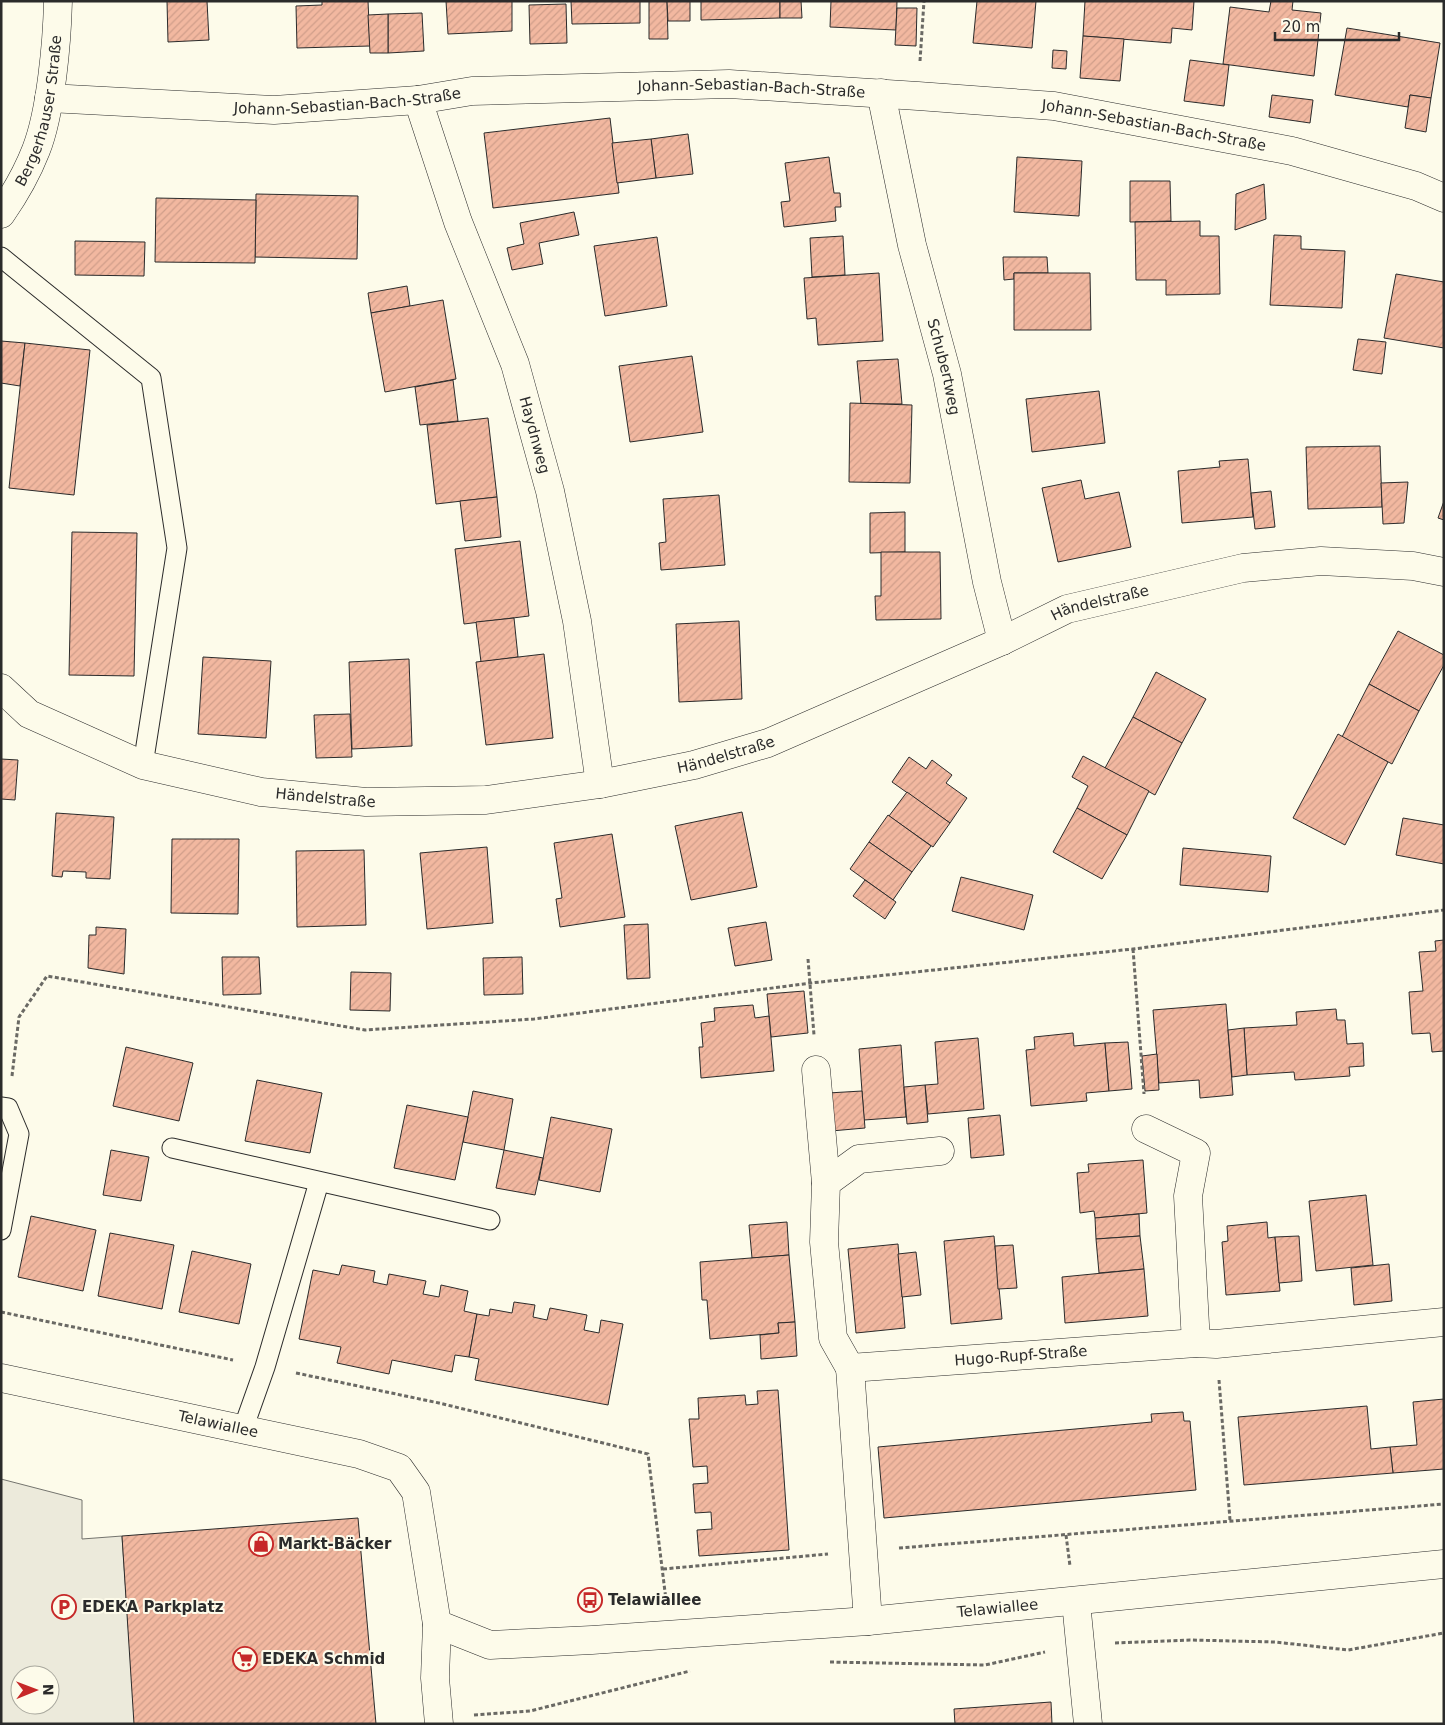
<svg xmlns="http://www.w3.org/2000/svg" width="1445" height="1725" viewBox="0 0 1445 1725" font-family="'DejaVu Sans',sans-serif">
<defs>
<pattern id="building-hatch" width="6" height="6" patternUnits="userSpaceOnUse" patternTransform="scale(1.25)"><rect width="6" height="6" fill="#f2b8a0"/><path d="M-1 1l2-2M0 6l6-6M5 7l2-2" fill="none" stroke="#d09e8a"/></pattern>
</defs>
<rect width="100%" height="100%" fill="#fdfbea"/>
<path fill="#eceadb" stroke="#74746e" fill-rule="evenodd" d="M1 1479 82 1500V1539L122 1536 135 1724H1ZM20 1675H50V1705H20Z"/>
<g fill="url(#building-hatch)" stroke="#2b2b2b">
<polygon points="167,1 207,1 209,40 168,42"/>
<polygon points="322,1 368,1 370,46 297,48 296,6 322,5"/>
<polygon points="446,1 512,1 512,31 448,34"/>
<polygon points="571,1 640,1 640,23 572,24"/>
<polygon points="649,1 667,1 668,39 649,39"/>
<polygon points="667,1 690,1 690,21 668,21"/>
<polygon points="701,1 780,1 780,18 701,20"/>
<polygon points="780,1 801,1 802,18 780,18"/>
<polygon points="831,1 897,1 896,30 830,27"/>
<polygon points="977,1 1036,1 1032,48 973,43"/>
<polygon points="1085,1 1194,1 1192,30 1172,28 1171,43 1083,36"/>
<polygon points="1271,1 1293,1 1292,10 1321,13 1314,76 1223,64 1230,7 1269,12"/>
<polygon points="566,4 567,43 530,44 529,5"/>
<polygon points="897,8 917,8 916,46 895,45"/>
<polygon points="422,13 424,51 388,53 388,14"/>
<polygon points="388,14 388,53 370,53 368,15"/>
<polygon points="1347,28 1440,43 1431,98 1410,95 1408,107 1335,95"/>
<polygon points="1083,36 1124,39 1120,81 1080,78"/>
<polygon points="1053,50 1067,51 1066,69 1052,68"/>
<polygon points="1190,60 1229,65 1224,106 1184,101"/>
<polygon points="1272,95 1313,100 1310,123 1269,117"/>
<polygon points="1410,95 1431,98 1426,132 1405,128"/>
<polygon points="610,118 619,193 493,208 484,133"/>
<polygon points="688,134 693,174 656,178 651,139"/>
<polygon points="651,139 656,178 617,183 612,143"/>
<polygon points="829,157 834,193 840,193 841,207 835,207 836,221 784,227 781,202 790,201 785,163"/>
<polygon points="1017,157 1082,161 1079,216 1014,212"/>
<polygon points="1130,181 1170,181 1171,221 1130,222"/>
<polygon points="1264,184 1266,219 1235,230 1236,194"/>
<polygon points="256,194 358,196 357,259 255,257"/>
<polygon points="156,198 256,200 255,263 155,262"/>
<polygon points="574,212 579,235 539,243 543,264 512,270 507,248 524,244 520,223"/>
<polygon points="1200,221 1200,236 1219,236 1220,294 1166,295 1166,280 1136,280 1135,222"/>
<polygon points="1274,235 1301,236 1301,249 1345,251 1342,308 1270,305"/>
<polygon points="843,236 845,275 812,277 810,238"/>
<polygon points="657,237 667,306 605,316 594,246"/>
<polygon points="75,241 145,242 144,276 75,275"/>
<polygon points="1003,257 1047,257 1048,273 1014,273 1014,279 1004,280"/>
<polygon points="879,273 883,341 818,345 816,318 807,319 804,278"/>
<polygon points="1014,273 1090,273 1091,330 1014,330"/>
<polygon points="1396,274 1444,282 1444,348 1384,338"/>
<polygon points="407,286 410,306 371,313 368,293"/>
<polygon points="443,300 456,379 385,392 371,313"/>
<polygon points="1358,339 1386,342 1382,374 1353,370"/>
<polygon points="1,341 25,343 20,386 1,383"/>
<polygon points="25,343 90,350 74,495 9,488"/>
<polygon points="692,356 703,432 630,442 619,366"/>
<polygon points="898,359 902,404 861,404 857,361"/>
<polygon points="453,380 458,421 420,425 415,387"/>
<polygon points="1099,391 1105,443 1032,452 1026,399"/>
<polygon points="850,403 912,405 910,483 849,482"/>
<polygon points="488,418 497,497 436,504 427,425"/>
<polygon points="1380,446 1382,507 1308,509 1306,447"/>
<polygon points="1248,459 1253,517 1182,523 1178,471 1220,467 1219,461"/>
<polygon points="1081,480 1085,499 1119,492 1131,547 1058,562 1042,488"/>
<polygon points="1408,482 1404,523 1383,524 1381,483"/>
<polygon points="1271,491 1275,527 1255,529 1251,493"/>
<polygon points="719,495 725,565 661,570 659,543 666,542 663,499"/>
<polygon points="497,497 501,537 465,541 460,501"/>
<polygon points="1444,501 1444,520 1438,518"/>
<polygon points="905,512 905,552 870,553 870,513"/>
<polygon points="72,532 137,533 134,676 69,675"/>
<polygon points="520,541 529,616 464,624 455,549"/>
<polygon points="881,552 940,552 941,619 876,620 875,596 881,596"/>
<polygon points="514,618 518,657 481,662 476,622"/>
<polygon points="739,621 742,699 679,702 676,624"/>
<polygon points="1398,631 1444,655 1444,665 1419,711 1369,684"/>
<polygon points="544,654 553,738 486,745 476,662"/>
<polygon points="203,657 271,661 266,738 198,734"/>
<polygon points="409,659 412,746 352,749 349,662"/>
<polygon points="1156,672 1206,699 1182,743 1133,717"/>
<polygon points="1369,684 1419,711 1392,764 1342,737"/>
<polygon points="350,714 352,757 316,758 314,715"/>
<polygon points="1133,717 1182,743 1155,795 1105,768"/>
<polygon points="1338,734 1388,762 1345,845 1293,818"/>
<polygon points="1083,756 1149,791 1127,835 1077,808 1088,786 1072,777"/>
<polygon points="909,757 926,769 932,760 952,775 946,783 967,798 950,823 892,782"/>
<polygon points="1,759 18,760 15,800 1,799"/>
<polygon points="907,792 950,823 933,847 889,816"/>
<polygon points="1077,808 1127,835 1102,879 1053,852"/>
<polygon points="742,812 757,887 691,900 675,826"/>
<polygon points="56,813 114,817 110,879 86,878 86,872 63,871 62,877 52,876"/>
<polygon points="888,815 931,846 912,872 869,842"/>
<polygon points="1403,818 1444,825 1444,864 1396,855"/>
<polygon points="612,834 625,917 560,927 556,899 562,898 554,843"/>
<polygon points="172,839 239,839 238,914 171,913"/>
<polygon points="869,842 912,872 893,900 850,869"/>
<polygon points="487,847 493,923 427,929 420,853"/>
<polygon points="1183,848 1271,856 1268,892 1180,885"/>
<polygon points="364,850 366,925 297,927 296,851"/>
<polygon points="961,877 1033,895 1024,930 952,911"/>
<polygon points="865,880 896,902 885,919 853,896"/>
<polygon points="766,922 772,960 735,966 728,928"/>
<polygon points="648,924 650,978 627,979 624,925"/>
<polygon points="96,927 126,929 124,974 88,968 89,935 96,935"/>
<polygon points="1444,940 1444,1051 1432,1052 1430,1033 1412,1034 1409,992 1423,991 1419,952 1436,951 1435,941"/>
<polygon points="222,957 259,957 261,994 223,995"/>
<polygon points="522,957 523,994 484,995 483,958"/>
<polygon points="351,972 391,973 390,1011 350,1010"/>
<polygon points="804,991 808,1033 771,1037 767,994"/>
<polygon points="1226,1004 1233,1095 1200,1098 1199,1080 1159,1083 1153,1010"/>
<polygon points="753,1005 755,1018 769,1016 774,1071 701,1078 699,1047 703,1047 701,1023 715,1021 714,1008"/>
<polygon points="1336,1009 1337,1020 1345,1020 1347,1044 1363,1043 1364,1066 1349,1067 1350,1076 1295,1080 1294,1072 1247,1075 1244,1028 1297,1025 1296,1012"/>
<polygon points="1244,1028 1247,1075 1232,1077 1228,1030"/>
<polygon points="1073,1033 1074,1046 1105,1043 1109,1091 1086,1093 1087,1101 1031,1106 1026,1050 1035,1049 1034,1037"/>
<polygon points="978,1038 984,1109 928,1114 925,1085 938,1084 935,1042"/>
<polygon points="1128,1042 1132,1089 1109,1091 1105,1043"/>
<polygon points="901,1045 906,1117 864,1120 859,1049"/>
<polygon points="126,1047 193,1063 179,1121 113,1106"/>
<polygon points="1157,1054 1159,1090 1145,1091 1142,1056"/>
<polygon points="257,1080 322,1093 310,1153 245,1141"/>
<polygon points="925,1085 928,1122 907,1124 904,1087"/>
<polygon points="473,1091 513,1099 504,1150 463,1142"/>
<polygon points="862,1091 865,1128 831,1131 828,1093"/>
<polygon points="407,1105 468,1117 455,1180 394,1168"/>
<polygon points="1000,1115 1004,1155 971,1158 968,1118"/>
<polygon points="551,1117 612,1129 600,1192 539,1180"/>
<polygon points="111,1150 149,1157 141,1201 103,1195"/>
<polygon points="504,1150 543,1158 535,1195 496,1188"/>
<polygon points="1143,1160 1147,1213 1095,1218 1094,1211 1080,1213 1077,1173 1089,1172 1088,1164"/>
<polygon points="1366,1195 1373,1265 1316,1271 1309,1201"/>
<polygon points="1139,1214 1140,1236 1096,1239 1095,1218"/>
<polygon points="31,1216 96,1230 83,1291 18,1277"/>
<polygon points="787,1222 789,1255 752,1258 749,1225"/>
<polygon points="1267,1222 1268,1238 1275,1237 1280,1291 1226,1295 1222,1242 1228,1241 1227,1226"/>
<polygon points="110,1233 174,1245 162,1309 98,1296"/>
<polygon points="994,1236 1002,1319 951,1324 944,1241"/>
<polygon points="1140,1236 1144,1269 1099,1273 1096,1239"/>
<polygon points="1299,1236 1302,1281 1279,1283 1275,1237"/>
<polygon points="898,1244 905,1328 856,1333 848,1249"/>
<polygon points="1013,1245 1017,1288 998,1289 995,1246"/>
<polygon points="192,1251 251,1264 239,1324 179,1312"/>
<polygon points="916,1252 921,1295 902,1297 898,1254"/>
<polygon points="789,1255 795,1322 778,1323 779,1333 710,1339 707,1300 702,1300 700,1262"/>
<polygon points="1389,1264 1392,1301 1354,1305 1351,1268"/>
<polygon points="342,1265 375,1271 373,1282 387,1285 389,1274 426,1281 423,1294 439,1297 441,1285 468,1291 464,1311 477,1314 469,1357 455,1355 452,1372 392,1360 389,1374 337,1363 341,1347 299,1339 313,1270 339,1275"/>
<polygon points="1144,1269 1148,1316 1065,1323 1062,1277"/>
<polygon points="514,1302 535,1305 533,1317 547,1320 550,1308 587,1315 584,1330 599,1333 601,1320 623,1324 608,1405 475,1380 479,1359 469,1357 477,1314 489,1316 490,1309 512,1313"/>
<polygon points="795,1322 797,1356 761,1359 760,1335 779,1333 778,1323"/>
<polygon points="778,1390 789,1550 699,1556 697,1530 712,1529 711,1512 695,1513 693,1484 708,1483 707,1466 693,1467 689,1419 699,1419 698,1398 745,1395 746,1405 758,1404 757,1391"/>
<polygon points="1444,1399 1444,1469 1393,1473 1390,1447 1417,1445 1413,1402"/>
<polygon points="1367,1406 1371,1449 1390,1447 1393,1473 1244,1485 1238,1417"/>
<polygon points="1183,1412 1184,1421 1190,1421 1196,1490 884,1518 878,1447 1152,1422 1151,1414"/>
<polygon points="358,1518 376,1724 134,1724 122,1536"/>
<polygon points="1051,1702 1052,1724 955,1724 954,1709"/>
</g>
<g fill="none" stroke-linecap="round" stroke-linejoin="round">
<defs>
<g id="lane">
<polyline points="1,257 151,378 177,548 143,765"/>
<polyline points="1,1107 8,1108 19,1134 1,1230"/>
<polyline points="172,1148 490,1220"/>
<polyline points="243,1429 265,1367 319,1182"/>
</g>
<g id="street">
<path id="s1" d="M881 93 912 245 947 374 987 582 1002 641"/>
<path id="s2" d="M49 98 274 110 418 100 472 91 729 84 918 96 1054 106 1292 151 1416 186 1444 198"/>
<path id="s3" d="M418 100 458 222 515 364 550 491 577 621 600 784"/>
<path id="s4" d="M1 688 29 714 143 765 261 792 366 802 486 800 600 784 694 765 768 743 1002 641 1067 609 1243 568 1321 561 1413 566 1444 572"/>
<polyline points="816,1070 826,1183"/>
<polyline points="1146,1129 1196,1153 1188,1196 1196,1343"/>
<polyline points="850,1368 833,1338 824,1242 826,1183 859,1159 940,1151"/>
<path id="s5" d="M1 1378 359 1454 399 1468 416 1492 437 1624 435 1678 439 1724"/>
<polyline points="1076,1602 1088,1724"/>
<path id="s6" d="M868 1621 850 1368 1196 1343 1216 1344 1444 1322"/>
<path id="s7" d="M437 1624 490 1645 592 1640 868 1621 1444 1564"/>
</g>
<g id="secondary">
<path id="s8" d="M1 214C15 194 27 173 36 150 51 112 57 42 58 1"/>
</g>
</defs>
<use href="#lane" stroke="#2b2b2b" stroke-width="21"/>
<use href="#street" stroke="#2b2b2b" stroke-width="29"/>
<use href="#secondary" stroke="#2b2b2b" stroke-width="29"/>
<g stroke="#6a6964" stroke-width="3" stroke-dasharray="4 2.5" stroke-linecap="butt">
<polyline points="920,61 924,1"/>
<polyline points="1133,949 1144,1094"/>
<polyline points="808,959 814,1035"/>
<polyline points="12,1076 19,1017 47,976 365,1030 534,1019 811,983 1133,949 1444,910"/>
<polyline points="1,1312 233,1360"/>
<polyline points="296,1373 439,1403 648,1454 666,1600"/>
<polyline points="1219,1380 1230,1520"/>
<polyline points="1066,1535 1070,1566"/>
<polyline points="899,1548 1444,1504"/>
<polyline points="663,1569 828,1554"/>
<polyline points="1115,1643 1190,1640 1275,1642 1348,1650 1444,1633"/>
<polyline points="830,1662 985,1665 1045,1652"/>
<polyline points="474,1715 530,1711 690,1671"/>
</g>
<use href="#lane" stroke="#fdfbea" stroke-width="19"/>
<use href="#street" stroke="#fdfbea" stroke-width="28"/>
<use href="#secondary" stroke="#fdfbea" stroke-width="28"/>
</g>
<defs>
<symbol id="shop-ring" viewBox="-11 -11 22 22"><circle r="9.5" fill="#fdfbea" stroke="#c62828" stroke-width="1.5"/><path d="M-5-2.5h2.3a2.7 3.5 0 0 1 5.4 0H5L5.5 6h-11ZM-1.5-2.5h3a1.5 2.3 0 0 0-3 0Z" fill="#c62828"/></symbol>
<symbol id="bus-ring" viewBox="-11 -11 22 22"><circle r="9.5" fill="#fdfbea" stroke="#c62828" stroke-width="1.5"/><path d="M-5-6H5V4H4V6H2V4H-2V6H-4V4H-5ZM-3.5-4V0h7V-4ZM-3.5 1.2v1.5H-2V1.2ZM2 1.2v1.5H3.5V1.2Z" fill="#c62828"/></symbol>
<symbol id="parking-ring" viewBox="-11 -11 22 22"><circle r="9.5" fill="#fdfbea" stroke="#c62828" stroke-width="1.5"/><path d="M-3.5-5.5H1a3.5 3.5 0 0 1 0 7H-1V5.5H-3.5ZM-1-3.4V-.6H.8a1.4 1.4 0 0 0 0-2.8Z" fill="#c62828"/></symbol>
<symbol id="supermarket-ring" viewBox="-11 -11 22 22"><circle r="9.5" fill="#fdfbea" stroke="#c62828" stroke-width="1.5"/><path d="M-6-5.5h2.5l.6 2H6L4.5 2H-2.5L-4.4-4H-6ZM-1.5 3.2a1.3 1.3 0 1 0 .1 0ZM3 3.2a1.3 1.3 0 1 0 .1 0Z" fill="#c62828"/></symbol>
</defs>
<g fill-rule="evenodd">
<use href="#shop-ring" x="247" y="1530" width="28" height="28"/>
<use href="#bus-ring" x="576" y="1586" width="28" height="28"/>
<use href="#parking-ring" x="50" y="1593" width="28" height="28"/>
<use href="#supermarket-ring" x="231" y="1645" width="28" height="28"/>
</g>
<g text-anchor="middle" stroke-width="4" stroke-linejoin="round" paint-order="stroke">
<g font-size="15" fill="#2b2b2b" stroke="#fdfbea">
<text dy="5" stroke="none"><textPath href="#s2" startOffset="704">Johann-Sebastian-Bach-Straße</textPath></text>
<text dy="5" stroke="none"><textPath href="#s2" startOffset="299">Johann-Sebastian-Bach-Straße</textPath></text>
<text dy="5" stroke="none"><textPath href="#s8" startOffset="112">Bergerhauser Straße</textPath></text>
<text dy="5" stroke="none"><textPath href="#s2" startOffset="1109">Johann-Sebastian-Bach-Straße</textPath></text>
<text dy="5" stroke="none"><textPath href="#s1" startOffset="281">Schubertweg</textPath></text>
<text dy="5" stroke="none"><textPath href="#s3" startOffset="355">Haydnweg</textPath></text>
<text dy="5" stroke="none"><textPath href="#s4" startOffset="1159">Händelstraße</textPath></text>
<text dy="5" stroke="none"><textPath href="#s4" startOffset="754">Händelstraße</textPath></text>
<text dy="5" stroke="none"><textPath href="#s4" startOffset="349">Händelstraße</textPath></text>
<text dy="5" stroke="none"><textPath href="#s6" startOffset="425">Hugo-Rupf-Straße</textPath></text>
<text dy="5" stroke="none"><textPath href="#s5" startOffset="222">Telawiallee</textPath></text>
<text dy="5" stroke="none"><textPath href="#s7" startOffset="566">Telawiallee</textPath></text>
</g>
<g font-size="15" font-weight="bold" fill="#2b2b2b" stroke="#fdfbea" text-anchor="start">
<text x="278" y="1549">Markt-Bäcker</text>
<text x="608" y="1605">Telawiallee</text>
<text x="82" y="1612">EDEKA Parkplatz</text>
<text x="262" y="1664">EDEKA Schmid</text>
</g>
</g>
<rect width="1445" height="1725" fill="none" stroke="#2b2b2b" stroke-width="5"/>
<g transform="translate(35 1690) rotate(89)"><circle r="24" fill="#fdfbea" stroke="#a9a89e"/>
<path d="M0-4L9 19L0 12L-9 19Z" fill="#c62828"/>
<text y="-8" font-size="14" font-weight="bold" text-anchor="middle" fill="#2b2b2b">N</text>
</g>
<path d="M1275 32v8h124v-8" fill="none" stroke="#2b2b2b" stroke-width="2.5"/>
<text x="1282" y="32" font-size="15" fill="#2b2b2b" stroke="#fdfbea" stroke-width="4" paint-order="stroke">20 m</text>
</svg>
